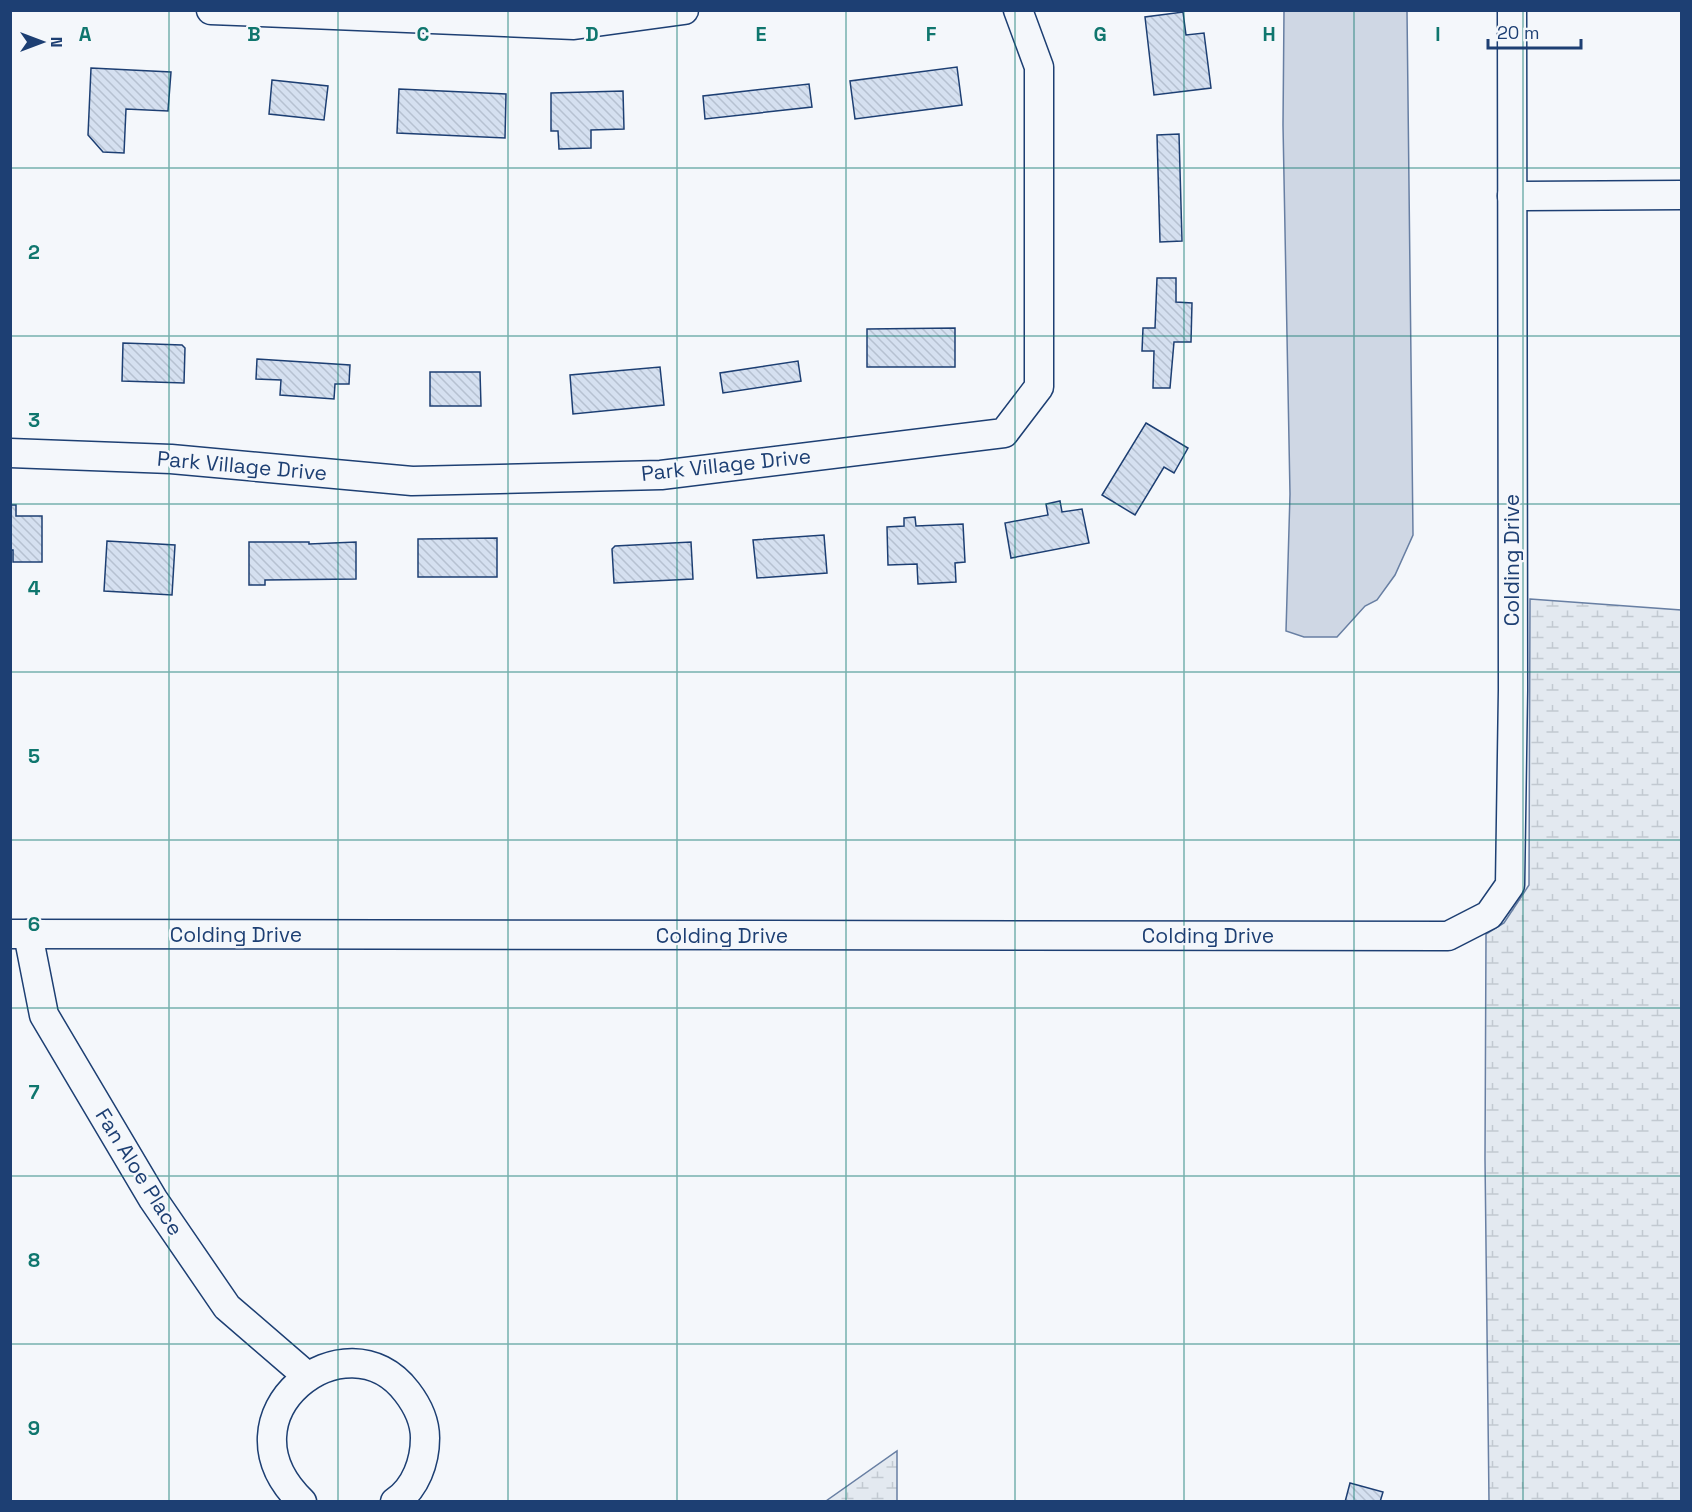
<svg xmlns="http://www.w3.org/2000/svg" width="1692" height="1512" viewBox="0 0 1692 1512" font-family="'Space Grotesk',sans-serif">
<defs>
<pattern id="wetland-marsh" width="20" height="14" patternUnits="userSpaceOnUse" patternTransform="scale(1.5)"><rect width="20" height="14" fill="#e3e9f0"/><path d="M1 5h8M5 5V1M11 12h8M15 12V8" fill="none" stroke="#c2c9d1"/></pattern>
<pattern id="building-back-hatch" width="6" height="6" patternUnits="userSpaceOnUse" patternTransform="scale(1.5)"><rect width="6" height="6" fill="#d5e0f0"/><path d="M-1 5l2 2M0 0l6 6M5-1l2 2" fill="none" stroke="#b6c1d1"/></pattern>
</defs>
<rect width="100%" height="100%" fill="#f4f7fb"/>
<g fill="url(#wetland-marsh)" stroke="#687fa3" stroke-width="1.5">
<polygon points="1530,599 1681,610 1681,1501 1489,1501 1485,1159 1486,934 1504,923 1529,885"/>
<polygon points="897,1451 897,1501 826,1501"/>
</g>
<polygon fill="#cfd7e4" stroke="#687fa3" stroke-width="1.5" points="1284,11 1407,11 1413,535 1395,575 1377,600 1365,606 1337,637 1304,637 1286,631 1290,494 1283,125"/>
<g fill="url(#building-back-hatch)" stroke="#1d3f73" stroke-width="1.5">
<polygon points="1183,12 1186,35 1204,33 1211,88 1154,95 1145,17"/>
<polygon points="957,67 962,105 855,119 850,81"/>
<polygon points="91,68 171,72 168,111 126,109 124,153 103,152 88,135"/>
<polygon points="272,80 328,86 324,120 269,114"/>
<polygon points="809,84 812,107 705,119 703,96"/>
<polygon points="399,89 506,94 505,138 397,133"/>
<polygon points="623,91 624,129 591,130 591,148 559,149 558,131 551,131 551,93"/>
<polygon points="1179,134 1182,241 1160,242 1157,135"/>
<polygon points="1157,278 1176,278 1176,302 1192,303 1191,342 1174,342 1170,388 1153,388 1154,351 1142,351 1143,328 1155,328"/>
<polygon points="955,328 955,367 867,367 867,329"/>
<polygon points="123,343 182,345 185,348 184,383 122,381"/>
<polygon points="257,359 350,365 349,384 335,384 334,399 280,395 281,380 256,379"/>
<polygon points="798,361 801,381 723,393 720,373"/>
<polygon points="660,367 664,405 573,414 570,375"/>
<polygon points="430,372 480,372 481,406 430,406"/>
<polygon points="1146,423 1188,448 1174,473 1164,467 1135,515 1102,495"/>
<polygon points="1060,501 1062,512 1082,509 1089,543 1011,558 1005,523 1048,515 1046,504"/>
<polygon points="10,505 16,505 16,516 42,516 42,562 13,562 13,550 10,550"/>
<polygon points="915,517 916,526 963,524 965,562 955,563 956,582 918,584 917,564 888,565 887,527 904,526 904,518"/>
<polygon points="824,535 827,573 757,578 753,540"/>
<polygon points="497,538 497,577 418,577 418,539"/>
<polygon points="107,541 175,545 172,595 104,591"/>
<polygon points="249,542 309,542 309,544 356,542 356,579 265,580 265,585 249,585"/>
<polygon points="691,542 693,579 614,583 612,549 615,546"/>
<polygon points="1350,1483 1383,1492 1380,1502 1345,1502"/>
</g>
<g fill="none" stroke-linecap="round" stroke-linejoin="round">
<defs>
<g id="street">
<polyline points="211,10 574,25 684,10"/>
<polyline points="1512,196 1682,195"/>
<polyline points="10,453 171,459 412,481 661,475 1004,433 1039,387 1039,67 1018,10"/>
<polyline points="10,934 1448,936 1489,915 1510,885 1513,690 1512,10"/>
<polyline points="28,934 44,1015 153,1199 227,1307 307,1376"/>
<path d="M302 1502C212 1415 347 1312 407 1392 417 1405 425 1420 425 1438 425 1461 416 1488 395 1502"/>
</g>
</defs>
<use href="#street" stroke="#1d3f73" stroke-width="31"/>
<use href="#street" stroke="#f4f7fb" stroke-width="28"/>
</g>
<path fill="none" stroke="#0f766e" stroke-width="1.5" stroke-opacity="0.55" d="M169 10V1502M338 10V1502M508 10V1502M677 10V1502M846 10V1502M1015 10V1502M1184 10V1502M1354 10V1502M1523 10V1502M10 168H1682M10 336H1682M10 504H1682M10 672H1682M10 840H1682M10 1008H1682M10 1176H1682M10 1344H1682"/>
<g text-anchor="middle" stroke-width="4.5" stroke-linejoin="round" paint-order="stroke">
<g font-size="21" fill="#1d3f73" stroke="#f4f7fb">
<text transform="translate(726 465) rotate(-6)" y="7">Park Village Drive</text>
<text transform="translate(242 466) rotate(5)" y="7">Park Village Drive</text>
<text transform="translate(1512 560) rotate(-90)" y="7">Colding Drive</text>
<text x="236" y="942">Colding Drive</text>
<text x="722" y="943">Colding Drive</text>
<text x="1208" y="943">Colding Drive</text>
<text transform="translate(139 1172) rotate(58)" y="7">Fan Aloe Place</text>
</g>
</g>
<g font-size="20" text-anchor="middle" font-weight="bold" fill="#0f766e" stroke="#f4f7fb" stroke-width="4.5" stroke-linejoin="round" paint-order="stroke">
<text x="85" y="41">A</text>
<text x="254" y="41">B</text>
<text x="423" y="41">C</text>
<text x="592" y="41">D</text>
<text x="761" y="41">E</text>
<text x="931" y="41">F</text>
<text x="1100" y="41">G</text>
<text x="1269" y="41">H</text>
<text x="1438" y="41">I</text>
<text x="34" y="259">2</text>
<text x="34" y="427">3</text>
<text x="34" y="595">4</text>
<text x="34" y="763">5</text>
<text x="34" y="931">6</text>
<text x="34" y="1099">7</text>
<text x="34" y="1267">8</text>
<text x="34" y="1435">9</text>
</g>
<rect width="1692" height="1512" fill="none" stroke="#1d3f73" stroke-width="24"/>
<g transform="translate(42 42) rotate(90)" stroke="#f4f7fb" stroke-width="4.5" paint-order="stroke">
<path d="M0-4.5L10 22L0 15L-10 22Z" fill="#1d3f73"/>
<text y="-9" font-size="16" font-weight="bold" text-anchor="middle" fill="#1d3f73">N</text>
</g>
<path d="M1488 39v9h93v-9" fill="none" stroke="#1d3f73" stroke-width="3"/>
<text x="1497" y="39" font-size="18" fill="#1d3f73" stroke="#f4f7fb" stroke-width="4.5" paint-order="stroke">20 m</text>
</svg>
